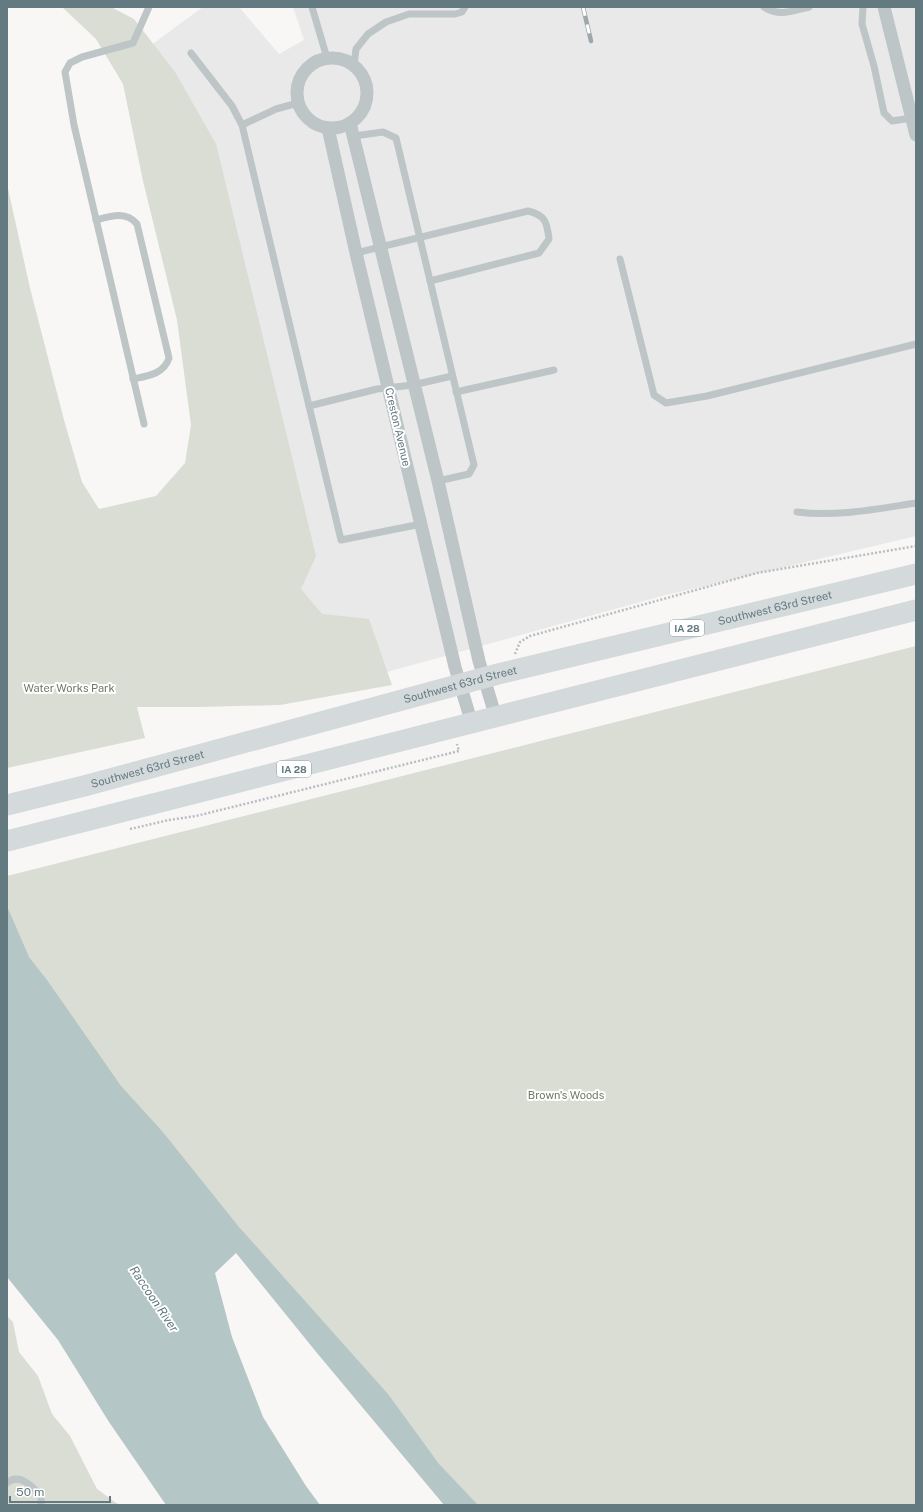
<svg xmlns="http://www.w3.org/2000/svg" width="923" height="1512" viewBox="0 0 923 1512" font-family="'Public Sans',sans-serif">
<rect width="100%" height="100%" fill="#f8f7f5"/>
<polygon fill="#e8e9e8" points="203,7 239,7 279,54 304,40 293,7 916,7 916,536 662,596 282,701 124,65"/>
<g fill="#d9ddd4">
<polygon points="62,7 111,7 134,19 175,72 216,144 316,556 301,589 322,614 369,619 392,685 280,705 199,707 137,707 145,738 7,768 7,184 30,288 64,420 82,482 99,509 156,496 185,463 191,425 177,320 143,181 123,84 96,39"/>
<polygon points="916,646 916,1505 461,1505 11,980 7,876"/>
<polygon points="7,1316 13,1322 19,1352 38,1376 52,1414 70,1436 97,1489 119,1505 7,1505"/>
</g>
<polygon fill="#b5c6c6" points="7,906 29,957 47,980 121,1086 162,1131 239,1227 388,1394 439,1464 478,1505 444,1505 317,1353 236,1253 215,1273 232,1337 263,1417 306,1486 320,1505 166,1505 109,1422 58,1340 7,1277"/>
<g fill="none" stroke-linecap="round" stroke-linejoin="round">
<g stroke="#b9bdbf" stroke-width="2.5" stroke-dasharray="2 2" stroke-linecap="butt">
<polyline points="515,654 520,642 530,636 757,573 916,546"/>
<polyline points="130,829 169,820 196,816 459,751 457,744"/>
</g>
<g stroke="#bec5c7" stroke-width="7">
<polyline points="312,7 327,58"/>
<path d="M764 7C779 17 793 11 809 7"/>
<polyline points="863,7 862,24 874,66 884,113 892,121 912,118"/>
<polyline points="191,53 232,106 242,125 341,540 421,524"/>
<polyline points="354,65 356,49 368,34 386,22 409,14 455,14 462,12 465,7"/>
<polyline points="242,125 276,109 298,103"/>
<polyline points="354,136 383,132 396,138 474,465 469,474 438,481"/>
<path d="M96 220C111 216 126 211 137 224L169 358C164 374 148 376 133 379"/>
<path d="M356 253 528 211C545 215 547 222 549 239L539 253 430 281"/>
<polyline points="620,259 654,395 666,403 707,396 916,344"/>
<polyline points="456,392 554,370"/>
<polyline points="309,406 377,389 413,385 452,376"/>
<polyline points="144,424 74,125 65,72 70,63 82,57 133,43 149,7"/>
<path d="M797 512C837 517 876 509 916 503"/>
<path d="M7 1483C19 1472 33 1487 41 1496V1505"/>
</g>
<g stroke="#bec5c7" stroke-width="13">
<polyline points="884,7 916,135"/>
<circle cx="332" cy="93" r="35"/>
<polyline points="350,123 438,481 479,661 496,718"/>
<polyline points="328,128 356,253 455,667 472,724"/>
</g>
<g stroke="#d4d9dc" stroke-width="21">
<path id="s1" d="M7 805 84 786 498 674 916 574"/>
<polyline points="7,841 916,610"/>
</g>
<defs>
<polyline id="rail" points="583,7 591,41"/>
</defs>
<use href="#rail" stroke="#9ea8ac" stroke-width="4.5"/>
<use href="#rail" stroke="#fff" stroke-width="3" stroke-dasharray="9" stroke-linecap="butt"/>
</g>
<g text-anchor="middle" stroke-width="4" stroke-linejoin="round" paint-order="stroke">
<g fill="#fff" stroke="#92a2a6" stroke-width="1">
<rect x="670" y="620" width="34" height="16" rx="3"/>
<rect x="277" y="761" width="34" height="16" rx="3"/>
</g>
<g font-size="10" font-weight="bold" fill="#637a80">
<text x="687" y="632">IA 28</text>
<text x="294" y="773">IA 28</text>
</g>
<g font-size="11" fill="#637a80" stroke="#fff">
<text transform="translate(398 427) rotate(77)" y="4">Creston Avenue</text>
<text dy="4" stroke="none"><textPath href="#s1" startOffset="793">Southwest 63rd Street</textPath></text>
<text dy="4" stroke="none"><textPath href="#s1" startOffset="469">Southwest 63rd Street</textPath></text>
<text dy="4" stroke="none"><textPath href="#s1" startOffset="145">Southwest 63rd Street</textPath></text>
</g>
<g font-size="11" fill="#6b7862" stroke="#fff">
<text x="69" y="692">Water Works Park</text>
<text x="566" y="1099">Brown's Woods</text>
</g>
<g font-size="12" font-style="italic" fill="#5e797b" stroke="#fff">
<text transform="translate(154 1299) rotate(56)" y="4">Raccoon River</text>
</g>
</g>
<rect width="923" height="1512" fill="none" stroke="#637a80" stroke-width="16"/>
<path d="M10 1496v6h100v-6" fill="none" stroke="#637a80" stroke-width="2"/>
<text x="16" y="1496" font-size="12" fill="#637a80" stroke="#ffffff" stroke-width="3" paint-order="stroke">50 m</text>
</svg>
